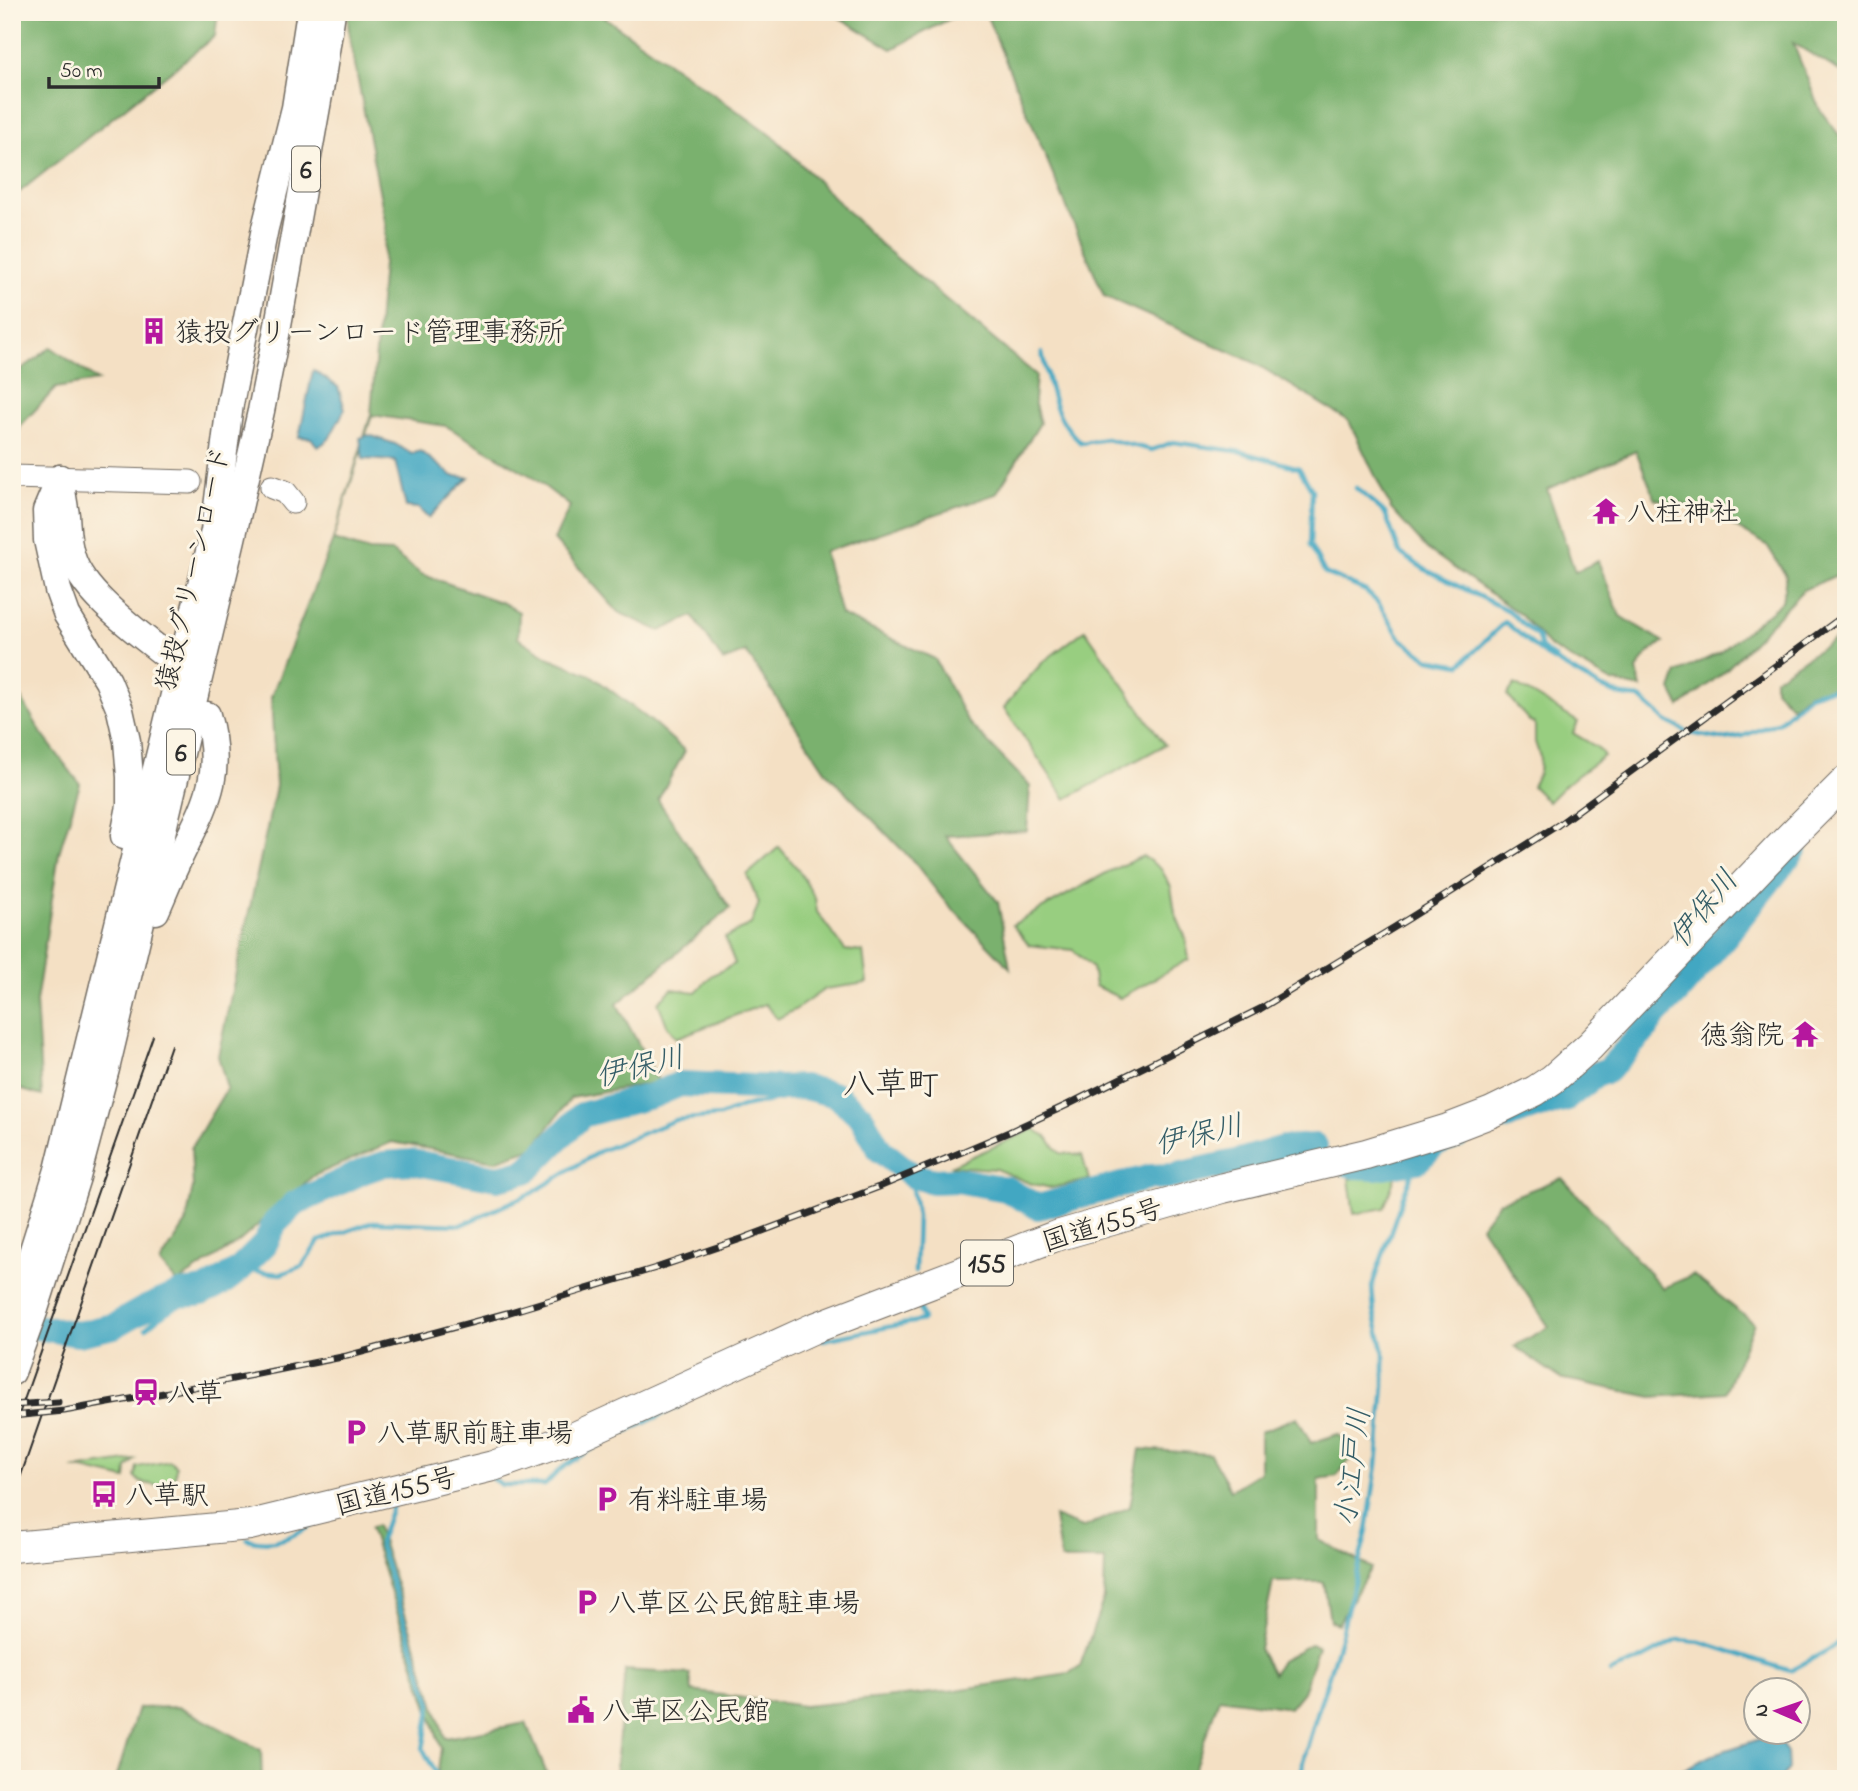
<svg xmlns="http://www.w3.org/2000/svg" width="1858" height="1791" viewBox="0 0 1858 1791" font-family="'Indie Flower','Klee One',sans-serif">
<rect width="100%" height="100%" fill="#fcf5e5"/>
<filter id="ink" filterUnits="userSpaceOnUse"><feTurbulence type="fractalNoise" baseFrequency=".0143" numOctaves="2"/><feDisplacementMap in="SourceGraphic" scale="14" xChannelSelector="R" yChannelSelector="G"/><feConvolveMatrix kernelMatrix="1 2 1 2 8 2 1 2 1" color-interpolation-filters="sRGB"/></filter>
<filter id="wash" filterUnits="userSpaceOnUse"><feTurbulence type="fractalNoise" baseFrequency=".00686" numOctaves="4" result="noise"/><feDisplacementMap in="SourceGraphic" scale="28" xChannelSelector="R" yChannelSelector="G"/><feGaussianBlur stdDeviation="1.57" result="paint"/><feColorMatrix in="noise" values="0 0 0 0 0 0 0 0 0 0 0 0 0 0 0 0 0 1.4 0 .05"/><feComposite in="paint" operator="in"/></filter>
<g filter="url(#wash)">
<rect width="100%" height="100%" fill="#f4e0c4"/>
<g fill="#98ce80" stroke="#627c56" stroke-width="2">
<polygon points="1085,630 1165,745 1066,799 1004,708 1021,686 1043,662"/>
<polygon points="1515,684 1578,722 1573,733 1598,748 1604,756 1567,783 1548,802 1532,786 1539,773 1540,757 1535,742 1535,724 1530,722 1507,695"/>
<polygon points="779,847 798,869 815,898 817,912 845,950 863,952 867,983 825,989 795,1010 777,1019 765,1004 676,1038 667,1025 658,1002 672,989 696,992 712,975 735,964 725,938 751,924 759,903 747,875"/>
<polygon points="1143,856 1161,869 1171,887 1175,913 1185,936 1189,959 1120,998 1095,986 1092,968 1073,950 1029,945 1012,925 1108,872"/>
<polygon points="1034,1129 1046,1136 1060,1153 1082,1155 1089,1180 1051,1188 1029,1183 996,1169 950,1166"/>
<polygon points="1397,1172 1384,1208 1354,1214 1349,1179"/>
<polygon points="135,1460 127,1468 126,1479 83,1469 72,1469"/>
<polygon points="170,1461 176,1466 175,1477 164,1487 140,1482 135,1477 137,1467"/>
</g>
<g fill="#7ab16e" stroke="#526e4c" stroke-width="2">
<polygon points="12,12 218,12 215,36 12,198"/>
<polygon points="349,12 597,12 774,137 880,244 1036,375 1034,401 1040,423 996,494 824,552 841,615 935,659 968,722 1030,786 1027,831 945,836 998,902 1010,968 943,899 914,862 827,773 746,652 723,661 693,616 660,631 618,612 554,540 570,506 531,476 446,426 372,415 333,540 369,551 392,552 421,574 503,603 519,612 518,638 550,658 591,675 656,725 685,751 658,800 730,908 617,1004 659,1082 571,1098 533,1148 495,1161 392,1142 313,1176 240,1241 177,1283 160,1263 186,1223 193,1187 191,1148 227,1088 218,1056 276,786 271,697 333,540 371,414 386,226 350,39 348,24"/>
<polygon points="830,12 963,12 892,49"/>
<polygon points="985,12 1846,12 1846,75 1793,43 1820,110 1846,144 1846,571 1803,590 1725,671 1680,707 1671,690 1677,673 1719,653 1782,602 1786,576 1767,545 1716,516 1683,504 1655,499 1636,451 1547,489 1575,572 1598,561 1620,616 1664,642 1647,654 1637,670 1641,688 1612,682 1550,647 1521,615 1427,549 1391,509 1349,421 1253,362 1104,296"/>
<polygon points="51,347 98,381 56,388 21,425 12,451 12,377"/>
<polygon points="1846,632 1846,685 1808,693 1792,707 1775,689 1775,678"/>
<polygon points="12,682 42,734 80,784 59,853 36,1002 42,1096 12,1087"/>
<polygon points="1562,1178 1663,1288 1693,1275 1754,1323 1725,1392 1652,1397 1560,1378 1514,1346 1549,1327 1481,1226 1499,1202"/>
<polygon points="1297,1417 1311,1443 1338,1434 1356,1451 1337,1476 1319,1479 1319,1540 1371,1568 1338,1624 1330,1621 1324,1582 1273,1582 1259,1649 1273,1674 1281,1661 1310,1644 1318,1646 1303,1692 1290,1708 1219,1698 1191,1779 615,1779 625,1670 690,1674 692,1691 804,1706 942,1692 1069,1673 1080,1666 1104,1598 1105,1560 1061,1560 1054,1517 1082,1528 1130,1507 1140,1449 1210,1454 1231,1490 1260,1472 1260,1432"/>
<polygon points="377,1525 445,1738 526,1723 549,1779 437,1779 441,1748 370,1528"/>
<polygon points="180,1707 261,1750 262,1779 116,1779 138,1708"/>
</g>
<g fill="#42a7c2" stroke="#366976" stroke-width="2">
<polygon points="313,370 338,387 345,409 329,439 318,447 311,438 299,437"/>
<polygon points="369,435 395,444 412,454 420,451 453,476 469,477 428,518 418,508 406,507 395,461 363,459 360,438"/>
<polygon points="1760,1739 1778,1740 1787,1752 1788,1770 1780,1779 1663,1779 1717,1753"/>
</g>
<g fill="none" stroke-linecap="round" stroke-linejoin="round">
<g stroke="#42a7c2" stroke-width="4.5">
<path d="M1042 353C1051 389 1052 416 1081 443L1106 439 1152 450 1173 442 1242 452 1299 468 1312 490 1310 545 1325 573 1366 591 1379 604 1401 639 1429 659 1460 665 1505 622 1545 655 1600 687 1623 696 1640 698 1666 721 1689 733 1723 739 1743 736 1779 722 1809 695 1822 691 1846 687"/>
<polyline points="1356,488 1385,513 1400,553 1426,570 1507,610 1538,637 1541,648 1555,658"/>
<polyline points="913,1176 912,1189 917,1216 915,1272"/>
<path d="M146 1328C156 1320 167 1310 179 1306 186 1304 194 1306 201 1304 221 1300 239 1285 253 1271L281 1274 302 1266 319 1241 373 1222 461 1225 534 1192 600 1151 675 1120 720 1116 742 1107 782 1099"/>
<polyline points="823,1340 923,1320 918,1299"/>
<path d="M491 1478 502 1485H545C551 1479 557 1471 565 1466 601 1440 643 1425 681 1405"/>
<polyline points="393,1503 379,1543 431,1704 423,1749 435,1772 435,1779"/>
<path d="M247 1539C275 1547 294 1536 317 1522"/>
<polyline points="1610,1672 1638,1661 1678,1640 1701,1642 1790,1671 1828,1650 1846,1637"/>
<polyline points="1301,1779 1303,1761 1341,1635 1367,1530 1377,1465 1384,1386 1384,1353 1374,1311 1372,1286 1403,1196 1417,1161"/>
</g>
<g stroke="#42a7c2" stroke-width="26">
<polyline points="1503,1118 1524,1110 1564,1100 1597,1074 1607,1071 1644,1031 1654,1016 1676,994 1727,934 1794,850"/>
<polyline points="1346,1163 1355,1166 1376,1167 1417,1161 1435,1144 1457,1136"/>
<polyline points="12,1323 78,1334 114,1326 144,1309 181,1293 206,1290 239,1270 265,1244 275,1223 296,1203 364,1171 384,1164 412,1162 498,1178 526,1171 582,1115 654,1095 680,1084 780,1088 804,1087 836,1095 861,1116 880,1150 913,1176 934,1181 957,1180 1006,1189 1038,1207 1151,1177 1173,1176 1236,1162 1284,1148 1315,1146"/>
</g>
</g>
</g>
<g filter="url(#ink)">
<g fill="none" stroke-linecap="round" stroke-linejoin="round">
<defs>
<g id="secondary">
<polyline points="12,477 190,482"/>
<polyline points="272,487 285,492 293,502"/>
</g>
<g id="primary">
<polyline points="60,478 46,511 47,540 58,590 67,615 108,681 120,710 127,741 130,777 130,806 124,836"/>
<path d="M60 478C62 490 64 502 66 515 67 529 67 543 72 557 83 595 142 635 172 660"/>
<path d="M156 911C163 895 169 880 176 865 202 809 226 781 207 715"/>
<polyline points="12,1317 58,1170 214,531 230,404 265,228 295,108 310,12"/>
<polyline points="12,1372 35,1309 77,1177 106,1069 232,539 261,411 278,325 321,84 332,12"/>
</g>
<polyline id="highway" points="12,1547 250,1525 493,1466 575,1437 812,1329 1053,1237 1223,1188 1366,1154 1448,1129 1492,1112 1535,1091 1553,1079 1590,1046 1780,847 1846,781"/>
</defs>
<use href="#secondary" stroke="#716a61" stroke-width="25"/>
<use href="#primary" stroke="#716a61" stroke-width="29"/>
<use href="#highway" stroke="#716a61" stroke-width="32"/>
<use href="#secondary" stroke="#fff" stroke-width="23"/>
<use href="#primary" stroke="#fff" stroke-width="26"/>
<use href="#highway" stroke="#fff" stroke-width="30"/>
<g stroke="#2b2b2b" stroke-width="2">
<polyline points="12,1434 153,1036"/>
<polyline points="12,1501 171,1045"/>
</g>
<defs>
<g id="rail">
<polyline points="12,1405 58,1402"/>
<polyline points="12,1416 64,1411 164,1393 347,1356 507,1313 656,1268 744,1238 879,1187 1009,1132 1067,1105 1260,1009 1408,919 1558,825 1846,614"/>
</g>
</defs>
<use href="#rail" stroke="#2b2b2b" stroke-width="7"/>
<use href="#rail" stroke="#fcf5e5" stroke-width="4.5" stroke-dasharray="13" stroke-linecap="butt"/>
</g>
</g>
<defs>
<symbol id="building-bare" viewBox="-9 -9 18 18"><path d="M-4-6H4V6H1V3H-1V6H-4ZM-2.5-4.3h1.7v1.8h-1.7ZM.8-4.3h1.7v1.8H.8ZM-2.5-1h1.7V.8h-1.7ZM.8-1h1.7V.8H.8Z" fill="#b5179e" stroke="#fcf5e5" stroke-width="2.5" paint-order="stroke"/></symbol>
<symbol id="temple-bare" viewBox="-9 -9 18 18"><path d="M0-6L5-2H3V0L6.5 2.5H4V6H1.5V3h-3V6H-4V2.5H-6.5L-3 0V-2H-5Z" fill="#b5179e" stroke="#fcf5e5" stroke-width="2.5" paint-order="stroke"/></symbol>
<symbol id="station-bare" viewBox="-9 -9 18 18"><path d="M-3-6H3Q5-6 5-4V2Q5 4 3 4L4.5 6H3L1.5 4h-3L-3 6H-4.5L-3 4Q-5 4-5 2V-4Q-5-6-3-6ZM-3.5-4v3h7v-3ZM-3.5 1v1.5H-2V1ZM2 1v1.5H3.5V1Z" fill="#b5179e" stroke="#fcf5e5" stroke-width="2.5" paint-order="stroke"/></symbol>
<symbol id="parking-bare" viewBox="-9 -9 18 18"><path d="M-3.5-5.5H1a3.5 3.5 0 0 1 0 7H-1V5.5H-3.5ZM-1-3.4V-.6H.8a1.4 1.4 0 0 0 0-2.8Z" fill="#b5179e" stroke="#fcf5e5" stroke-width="2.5" paint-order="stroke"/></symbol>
<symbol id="bus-bare" viewBox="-9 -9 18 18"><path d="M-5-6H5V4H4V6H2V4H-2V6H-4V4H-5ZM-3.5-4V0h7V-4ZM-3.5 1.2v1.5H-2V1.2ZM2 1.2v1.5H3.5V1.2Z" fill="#b5179e" stroke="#fcf5e5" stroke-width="2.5" paint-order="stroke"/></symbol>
<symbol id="civic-bare" viewBox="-9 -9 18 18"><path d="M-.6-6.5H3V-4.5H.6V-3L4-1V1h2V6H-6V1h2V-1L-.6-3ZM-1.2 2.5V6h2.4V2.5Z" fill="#b5179e" stroke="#fcf5e5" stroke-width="2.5" paint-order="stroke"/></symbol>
</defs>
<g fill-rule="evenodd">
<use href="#building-bare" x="135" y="312" width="38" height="38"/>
<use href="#temple-bare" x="1587" y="492" width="38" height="38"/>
<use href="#temple-bare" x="1786" y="1015" width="38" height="38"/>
<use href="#station-bare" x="127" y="1373" width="38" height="38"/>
<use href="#parking-bare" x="337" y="1413" width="38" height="38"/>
<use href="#bus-bare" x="85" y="1475" width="38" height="38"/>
<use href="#parking-bare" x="588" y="1480" width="38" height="38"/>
<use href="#parking-bare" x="568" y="1583" width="38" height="38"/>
<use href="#civic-bare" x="562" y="1691" width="38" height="38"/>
</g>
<g text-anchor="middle" stroke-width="6" stroke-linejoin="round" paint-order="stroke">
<g fill="#fcf5e5" stroke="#6a6863" stroke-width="2">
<rect x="292" y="146.5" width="28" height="45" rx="5"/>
<rect x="167" y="729.5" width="28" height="45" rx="5"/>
<rect x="961" y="1240.5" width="52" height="45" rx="5"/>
</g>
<g font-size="26" font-weight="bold" fill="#2b2b2b">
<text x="306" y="178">6</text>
<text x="181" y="761">6</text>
<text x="987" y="1272">155</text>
</g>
<g font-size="28" fill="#2b2b2b" stroke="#fcf5e5" text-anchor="start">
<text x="175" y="341">猿投グリーンロード管理事務所</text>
<text x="1627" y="521">八柱神社</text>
<text x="1784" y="1044" text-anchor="end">徳翁院</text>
<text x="167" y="1402">八草</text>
<text x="377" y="1442">八草駅前駐車場</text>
<text x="125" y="1504">八草駅</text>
<text x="628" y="1509">有料駐車場</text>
<text x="608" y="1612">八草区公民館駐車場</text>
<text x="602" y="1720">八草区公民館</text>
</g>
<g font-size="28" fill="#2b2b2b" stroke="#fcf5e5">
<text transform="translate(192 568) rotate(-77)" y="10">猿投グリーンロード</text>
<text transform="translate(1102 1224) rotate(-17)" y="10">国道155号</text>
<text transform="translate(396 1490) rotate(-14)" y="10">国道155号</text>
</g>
<g font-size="30" font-style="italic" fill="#345d67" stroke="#fcf5e5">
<text transform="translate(1703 908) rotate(-51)" y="10">伊保川</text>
<text transform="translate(640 1066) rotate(-13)" y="10">伊保川</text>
<text transform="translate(1199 1134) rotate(-13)" y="10">伊保川</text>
<text transform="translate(1352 1467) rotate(-83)" y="10">小江戸川</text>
</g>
<g font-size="32" fill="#2b2b2b" stroke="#fcf5e5">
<text x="891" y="1094">八草町</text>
</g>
</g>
<rect width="1858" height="1791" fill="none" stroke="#fcf5e5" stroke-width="42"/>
<g transform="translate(1777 1711) rotate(272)"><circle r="33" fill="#fcf5e5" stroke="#a8a49b" stroke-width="2"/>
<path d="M0-5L12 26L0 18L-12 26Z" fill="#b5179e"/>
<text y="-10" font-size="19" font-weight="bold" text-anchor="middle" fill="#2b2b2b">N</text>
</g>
<path d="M49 77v10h110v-10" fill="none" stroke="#2b2b2b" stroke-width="3.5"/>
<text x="60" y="77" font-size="21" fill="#2b2b2b" stroke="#fcf5e5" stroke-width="5" paint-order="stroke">50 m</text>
</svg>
